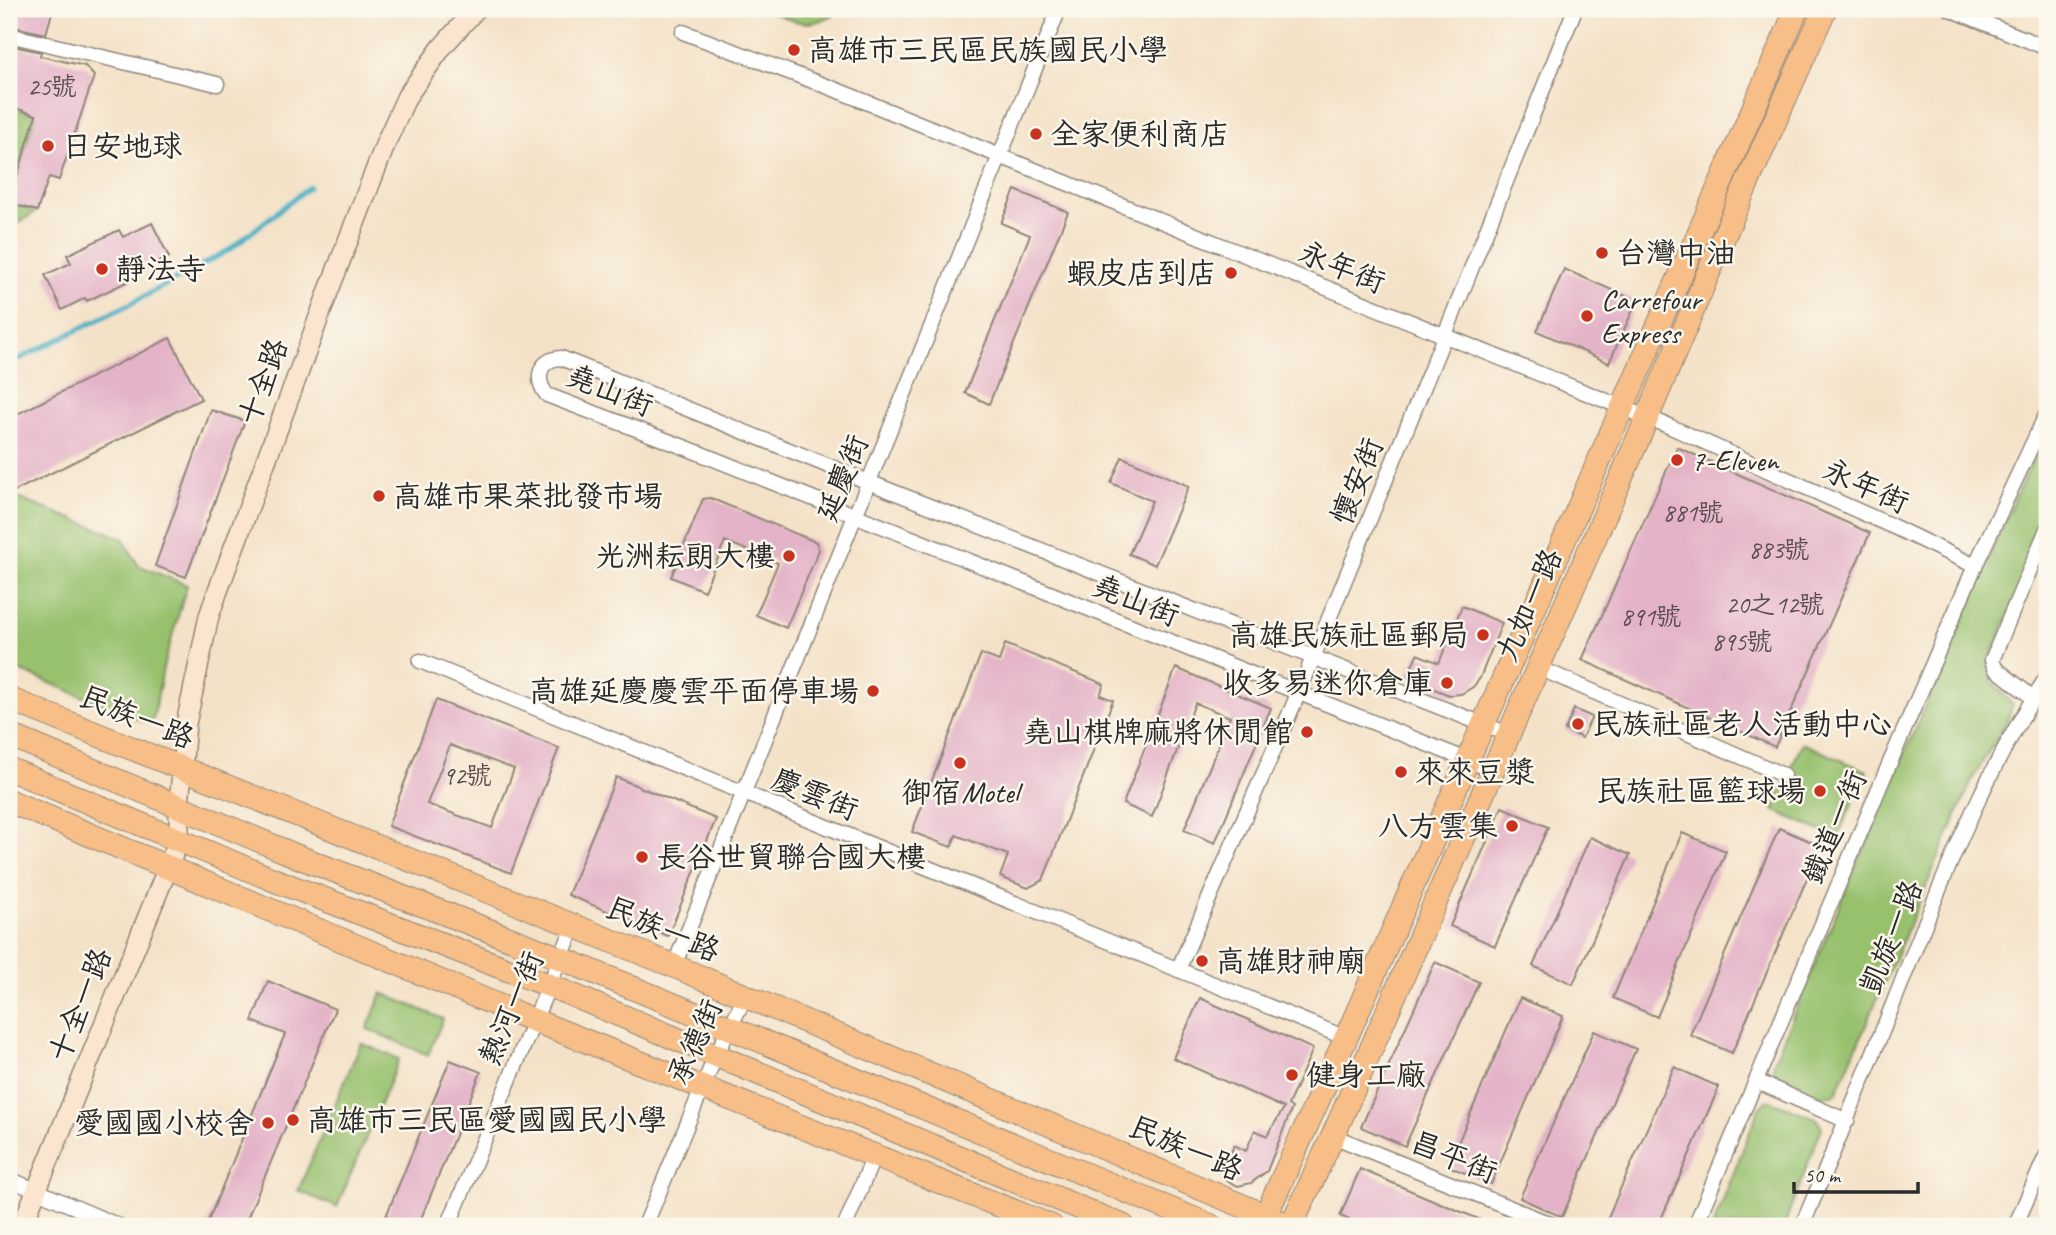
<svg xmlns="http://www.w3.org/2000/svg" width="2056" height="1235" viewBox="0 0 2056 1235" font-family="Caveat,'LXGW WenKai TC',sans-serif">
<rect width="100%" height="100%" fill="#fbf7ec"/>
<filter id="ink" filterUnits="userSpaceOnUse"><feTurbulence type="fractalNoise" baseFrequency=".0143" numOctaves="2"/><feDisplacementMap in="SourceGraphic" scale="14" xChannelSelector="R" yChannelSelector="G"/><feConvolveMatrix kernelMatrix="1 2 1 2 8 2 1 2 1" color-interpolation-filters="sRGB"/></filter>
<filter id="wash" filterUnits="userSpaceOnUse"><feTurbulence type="fractalNoise" baseFrequency=".00686" numOctaves="4" result="noise"/><feDisplacementMap in="SourceGraphic" scale="28" xChannelSelector="R" yChannelSelector="G"/><feGaussianBlur stdDeviation="1.57" result="paint"/><feColorMatrix in="noise" values="0 0 0 0 0 0 0 0 0 0 0 0 0 0 0 0 0 1.4 0 .05"/><feComposite in="paint" operator="in"/></filter>
<g filter="url(#wash)">
<rect width="100%" height="100%" fill="#f4e2c8"/>
<g fill="#98c16e" stroke="#62764c" stroke-width="2">
<path d="M764 9H842C810 32 797 22 764 9Z"/>
<polygon points="9,106 36,115 9,202"/>
<polygon points="9,203 37,211 9,229"/>
<polygon points="2047,431 2047,525 1989,661 1992,681 2012,704 2009,717 1972,780 1836,1094 1823,1096 1779,1080 1773,1070 1774,1061 1875,821 2018,491"/>
<polygon points="9,495 123,538 138,565 187,585 163,668 153,719 147,722 138,719 9,666"/>
<polygon points="1802,743 1867,771 1837,838 1773,810"/>
<polygon points="382,993 443,1019 428,1055 367,1029"/>
<polygon points="361,1043 399,1059 337,1207 298,1191"/>
<polygon points="1768,1100 1816,1118 1822,1127 1784,1226 1713,1226 1759,1108"/>
</g>
<g fill="none" stroke-linecap="round" stroke-linejoin="round">
<polyline stroke="#47b0c6" stroke-width="5" points="9,364 134,302 229,250 309,187"/>
</g>
<g id="blocks">
<g fill="#e4b3c8" fill-rule="evenodd">
<polygon points="9,9 53,9 46,34 9,26"/>
<polygon points="9,45 41,52 40,56 85,66 94,76 59,180 49,177 37,211 9,203 36,115 9,106"/>
<polygon points="1015,190 1068,212 989,404 965,393 1030,235 1001,223"/>
<polygon points="152,223 169,257 130,276 133,279 87,301 85,298 62,310 45,275 71,263 67,255 119,230 123,237"/>
<polygon points="1564,269 1637,301 1609,363 1537,331"/>
<polygon points="170,338 201,399 13,492 9,484 9,418"/>
<polygon points="211,410 245,421 186,577 155,566"/>
<polygon points="1677,447 1870,533 1775,747 1582,660"/>
<polygon points="1122,457 1189,486 1155,565 1129,554 1152,501 1111,483"/>
<polygon points="710,498 816,542 819,550 786,628 756,615 778,563 725,541 704,591 671,577 703,499"/>
<polygon points="1462,606 1502,623 1480,678 1473,687 1461,694 1449,695 1407,678 1417,654 1439,663"/>
<polygon points="1005,644 1104,684 1100,695 1113,700 1043,880 1028,888 1000,877 1008,855 956,835 951,847 912,832 981,654 999,661"/>
<polygon points="1176,668 1271,708 1215,843 1184,830 1230,717 1195,703 1152,817 1123,804"/>
<path d="M436 700 559 748 511 873 388 826ZM450 745 514 769 492 828 427 804Z"/>
<polygon points="1574,709 1592,717 1582,738 1565,730"/>
<polygon points="616,777 716,819 668,936 568,895"/>
<polygon points="1502,807 1548,827 1495,946 1450,926"/>
<polygon points="1779,828 1821,846 1732,1053 1690,1035"/>
<polygon points="1682,833 1726,851 1657,1017 1613,998"/>
<polygon points="1590,837 1630,855 1573,984 1533,966"/>
<polygon points="1435,962 1479,982 1405,1146 1361,1127"/>
<polygon points="268,981 335,1009 244,1226 206,1226 285,1034 252,1021"/>
<polygon points="1200,998 1313,1049 1288,1105 1292,1108 1267,1171 1251,1183 1238,1186 1222,1178 1234,1145 1246,1151 1255,1130 1267,1136 1284,1108 1173,1058"/>
<polygon points="1520,998 1563,1016 1491,1184 1448,1166"/>
<polygon points="1594,1031 1636,1049 1562,1217 1520,1198"/>
<polygon points="450,1060 481,1072 418,1226 382,1226"/>
<polygon points="1674,1067 1719,1087 1665,1210 1658,1226 1604,1226"/>
<polygon points="1360,1169 1402,1187 1495,1226 1364,1226 1340,1216"/>
</g>
</g>
</g>
<g filter="url(#ink)">
<use href="#blocks" fill-opacity="0" stroke="#90867a" stroke-width="2"/>
<g fill="none" stroke-linecap="round" stroke-linejoin="round">
<defs>
<g id="street">
<polyline points="1950,9 2047,48"/>
<polyline points="683,32 834,89 1671,427 1892,526 1975,566"/>
<polyline points="9,35 217,84"/>
<polyline points="420,661 1346,1038"/>
<polyline points="1537,667 1783,775"/>
<polyline points="2033,698 1995,668 1992,660 2047,529"/>
<path d="M1492 770 689 449 547 395C534 379 539 359 561 358L886 489 1508 734"/>
<polyline points="674,966 1059,9"/>
<polyline points="1178,970 1299,692 1444,337 1575,9"/>
<polyline points="1756,1081 1847,1121"/>
<polyline points="1333,1136 1555,1226"/>
<polyline points="9,1179 119,1226"/>
<polyline points="448,1226 574,926"/>
<polyline points="645,1226 716,1055 745,997"/>
<polyline points="845,1226 874,1156"/>
<polyline points="1695,1226 1885,774 1975,566 2047,413"/>
<path d="M1802 1226C1836 1146 1869 1065 1901 984 1943 878 1984 772 2047 677"/>
<polyline points="2015,1226 2047,1154"/>
</g>
<polyline id="secondary" points="22,1226 179,840 179,805 186,724 209,616 216,596 329,290 387,140 407,96 442,47 476,9"/>
<g id="primary">
<polyline points="9,699 674,966 1290,1226"/>
<polyline points="9,735 299,857 560,958 1211,1226"/>
<polyline points="9,769 274,880 548,985 1123,1226"/>
<polyline points="9,801 533,1020 1051,1226"/>
<polyline points="1261,1226 1346,1038 1797,9"/>
<polyline points="1291,1226 1333,1136 1635,446 1733,215 1825,9"/>
</g>
</defs>
<use href="#street" stroke="#90867a" stroke-width="17"/>
<use href="#secondary" stroke="#90867a" stroke-width="22"/>
<use href="#primary" stroke="#90867a" stroke-width="25"/>
<use href="#street" stroke="#fff" stroke-width="14"/>
<use href="#secondary" stroke="#fce5cf" stroke-width="19"/>
<use href="#primary" stroke="#f7be87" stroke-width="23"/>
</g>
</g>
<g fill="#c8321e" stroke="#fbf7ec" stroke-width="2.5">
<circle cx="794" cy="50" r="7"/>
<circle cx="1036" cy="134" r="7"/>
<circle cx="48" cy="146" r="7"/>
<circle cx="1602" cy="253" r="7"/>
<circle cx="102" cy="269" r="7"/>
<circle cx="1231" cy="273" r="7"/>
<circle cx="1587" cy="316" r="7"/>
<circle cx="1677" cy="460" r="7"/>
<circle cx="379" cy="496" r="7"/>
<circle cx="789" cy="556" r="7"/>
<circle cx="1483" cy="635" r="7"/>
<circle cx="1447" cy="683" r="7"/>
<circle cx="873" cy="691" r="7"/>
<circle cx="1578" cy="724" r="7"/>
<circle cx="1307" cy="732" r="7"/>
<circle cx="960" cy="763" r="7"/>
<circle cx="1401" cy="772" r="7"/>
<circle cx="1820" cy="791" r="7"/>
<circle cx="1512" cy="826" r="7"/>
<circle cx="642" cy="857" r="7"/>
<circle cx="1202" cy="961" r="7"/>
<circle cx="1292" cy="1075" r="7"/>
<circle cx="293" cy="1120" r="7"/>
<circle cx="268" cy="1123" r="7"/>
</g>
<g text-anchor="middle" stroke-width="5" stroke-linejoin="round" paint-order="stroke">
<g font-size="26" fill="#594d52">
<text x="52" y="95">25號</text>
<text x="1693" y="521">881號</text>
<text x="1779" y="558">883號</text>
<text x="1775" y="613">20之12號</text>
<text x="1651" y="625">891號</text>
<text x="1742" y="650">895號</text>
<text x="467" y="784">92號</text>
</g>
<g font-size="30" fill="#2b2b2b" stroke="#fbf7ec" text-anchor="start">
<text x="808" y="60">高雄市三民區民族國民小學</text>
<text x="1050" y="144">全家便利商店</text>
<text x="62" y="156">日安地球</text>
<text x="1616" y="263">台灣中油</text>
<text x="116" y="279">靜法寺</text>
<text x="1217" y="283" text-anchor="end">蝦皮店到店</text>
<text x="1601" y="309">Carrefour<tspan x="1601" dy="34">Express</tspan></text>
<text x="1691" y="470">7-Eleven</text>
<text x="393" y="506">高雄市果菜批發市場</text>
<text x="775" y="566" text-anchor="end">光洲耘朗大樓</text>
<text x="1469" y="645" text-anchor="end">高雄民族社區郵局</text>
<text x="1433" y="693" text-anchor="end">收多易迷你倉庫</text>
<text x="859" y="701" text-anchor="end">高雄延慶慶雲平面停車場</text>
<text x="1592" y="734">民族社區老人活動中心</text>
<text x="1293" y="742" text-anchor="end">堯山棋牌麻將休閒館</text>
<text x="1415" y="782">來來豆漿</text>
<text x="1806" y="801" text-anchor="end">民族社區籃球場</text>
<text x="960" y="802" text-anchor="middle">御宿Motel</text>
<text x="1498" y="836" text-anchor="end">八方雲集</text>
<text x="656" y="867">長谷世貿聯合國大樓</text>
<text x="1216" y="971">高雄財神廟</text>
<text x="1306" y="1085">健身工廠</text>
<text x="307" y="1130">高雄市三民區愛國國民小學</text>
<text x="254" y="1133" text-anchor="end">愛國國小校舍</text>
</g>
<g font-size="30" fill="#2b2b2b" stroke="#fbf7ec">
<text transform="translate(1342 267) rotate(22)" y="10">永年街</text>
<text transform="translate(263 382) rotate(-70)" y="10">十全路</text>
<text transform="translate(610 390) rotate(22)" y="10">堯山街</text>
<text transform="translate(842 478) rotate(-68)" y="10">延慶街</text>
<text transform="translate(1357 481) rotate(-68)" y="10">懷安街</text>
<text transform="translate(1866 486) rotate(24)" y="10">永年街</text>
<text transform="translate(1136 600) rotate(22)" y="10">堯山街</text>
<text transform="translate(1529 605) rotate(-66)" y="10">九如一路</text>
<text transform="translate(137 717) rotate(22)" y="10">民族一路</text>
<text transform="translate(815 794) rotate(22)" y="10">慶雲街</text>
<text transform="translate(1834 827) rotate(-67)" y="10">鐵道一街</text>
<text transform="translate(663 929) rotate(23)" y="10">民族一路</text>
<text transform="translate(1891 937) rotate(-68)" y="10">凱旋一路</text>
<text transform="translate(80 1005) rotate(-68)" y="10">十全一路</text>
<text transform="translate(511 1008) rotate(-67)" y="10">熱河一街</text>
<text transform="translate(695 1042) rotate(-66)" y="10">承德街</text>
<text transform="translate(1186 1148) rotate(23)" y="10">民族一路</text>
<text transform="translate(1454 1157) rotate(22)" y="10">昌平街</text>
</g>
</g>
<rect width="2056" height="1235" fill="none" stroke="#fbf7ec" stroke-width="35"/>
<path d="M1794 1182v10h124v-10" fill="none" stroke="#2b2b2b" stroke-width="3.5"/>
<text x="1804" y="1182" font-size="21" fill="#2b2b2b" stroke="#fbf7ec" stroke-width="5" paint-order="stroke">50 m</text>
</svg>
